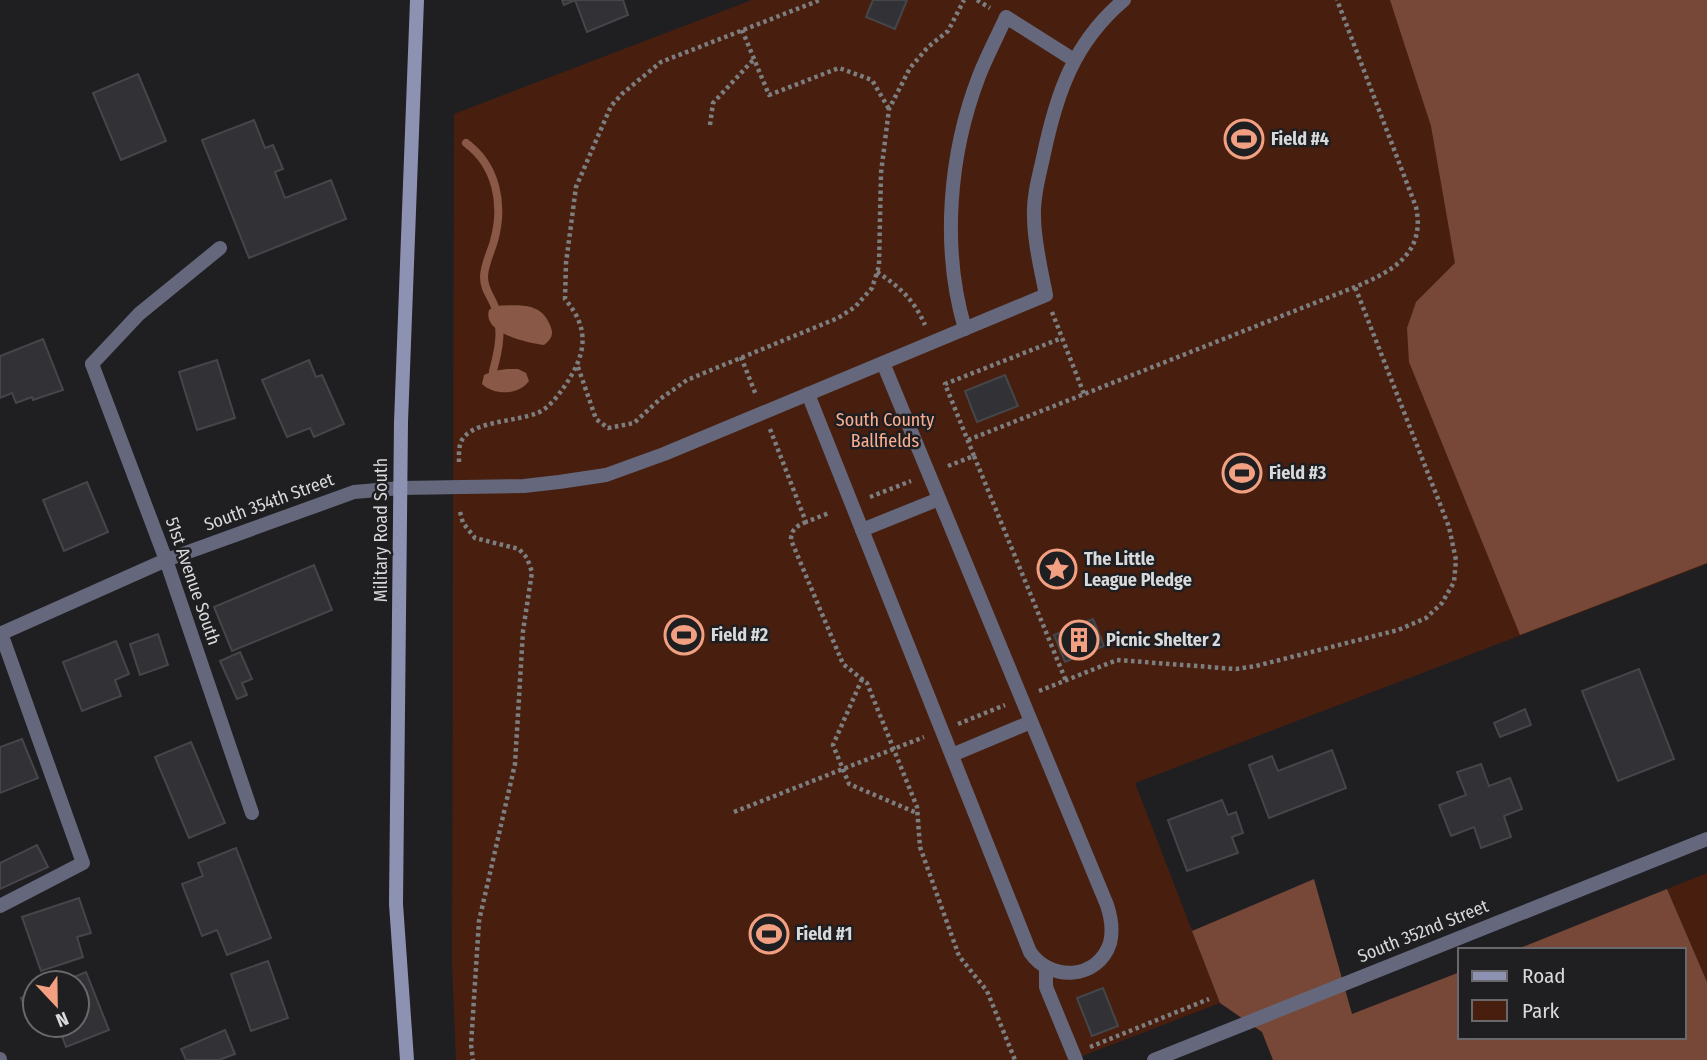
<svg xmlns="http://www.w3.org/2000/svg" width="1707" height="1060" viewBox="0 0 1707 1060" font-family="'Fira Sans Condensed',sans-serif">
<rect width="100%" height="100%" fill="#1f1f22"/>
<g fill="#481f0f">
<polygon points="752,0 1538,0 1707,442 1707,564 1135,783 1220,1003 1072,1060 456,1060 452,964 454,114"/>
<polygon points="1707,873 1707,982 1667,889"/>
</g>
<g fill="#774837">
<polygon points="1390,0 1707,0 1707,563 1520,635 1409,362 1407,328 1416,302 1455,263 1431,126"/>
<polygon points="1314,879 1352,1014 1460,972 1460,1037 1684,1037 1684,950 1515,950 1667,889 1707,982 1707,1060 1273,1060 1262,1032 1220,1003 1192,931"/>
</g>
<g fill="#895846">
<path d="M495 306C517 305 541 301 550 325 554 334 552 339 544 345 527 343 482 333 489 310Z"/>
<path d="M507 369H518L526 373 529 381C519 395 495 396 482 384L484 375 493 371Z"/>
</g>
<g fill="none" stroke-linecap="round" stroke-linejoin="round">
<path stroke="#895846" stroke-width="8" d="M466 143C497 166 504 205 494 241 491 252 484 265 484 277 484 290 491 296 495 307 503 329 499 349 493 371"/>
</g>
<g fill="#323236" stroke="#45464a" stroke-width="2">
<polygon points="562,0 623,0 628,15 587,32 575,0 564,5"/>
<polygon points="873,0 907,0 895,29 866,17"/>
<polygon points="138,74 166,141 121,160 93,93"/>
<polygon points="254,120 265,148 273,145 283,169 275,172 285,198 331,180 346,219 249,258 202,140"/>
<polygon points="43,339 63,390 33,400 32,397 16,403 12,393 0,398 0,356"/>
<polygon points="217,360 235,418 197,430 179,372"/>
<polygon points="309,360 316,377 322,375 344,424 314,437 310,428 287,437 262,380"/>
<polygon points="1005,375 1018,406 977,422 965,391"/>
<polygon points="87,482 108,532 64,551 43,500"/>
<polygon points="314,565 332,610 232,651 214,607"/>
<polygon points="1093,619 1104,646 1065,662 1054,635"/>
<polygon points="158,634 168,665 140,675 130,644"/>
<polygon points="116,641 129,674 115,680 121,696 82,711 63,662"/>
<polygon points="240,652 252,679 242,683 247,695 237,699 220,661"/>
<polygon points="1639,669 1674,759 1618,781 1582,691"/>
<polygon points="1525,709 1531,725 1500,737 1494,723"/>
<polygon points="22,739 38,778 0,793 0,747"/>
<polygon points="191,742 225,823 189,838 155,757"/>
<polygon points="1332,750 1346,788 1269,818 1249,765 1272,756 1278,771"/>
<polygon points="1481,764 1489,786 1510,778 1522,809 1504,816 1511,837 1481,848 1474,827 1451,836 1439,805 1466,795 1457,772"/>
<polygon points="1222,800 1228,815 1236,812 1243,833 1232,837 1238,853 1187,871 1168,820"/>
<polygon points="37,845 48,867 0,889 0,863"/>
<polygon points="236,848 271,938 227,955 217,930 202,936 182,884 203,876 198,863"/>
<polygon points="79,898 91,933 77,937 83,957 41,971 22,917"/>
<polygon points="268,961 288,1018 251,1031 231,974"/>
<polygon points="86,972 109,1030 66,1047 58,1025 77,1025 77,983 59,983"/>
<polygon points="1103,988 1118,1026 1092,1036 1077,998"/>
<polygon points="35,992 35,1025 39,1025 33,1027 21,998"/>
<polygon points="225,1030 235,1054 219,1060 186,1060 181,1049"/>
</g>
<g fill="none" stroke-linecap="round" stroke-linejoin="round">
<g stroke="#7d7e80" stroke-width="4.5" stroke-dasharray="3.5 3.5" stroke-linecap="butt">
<polyline points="977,0 990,8"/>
<polyline points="742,30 769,95 839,68 872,80 889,109"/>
<polyline points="710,125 713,103 754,59"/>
<path d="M877 272C900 287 914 300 925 325"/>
<polyline points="1052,312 1084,394"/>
<polyline points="741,357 756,395"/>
<polyline points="578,367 596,419 608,428 634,423 660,399 687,380 838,318 855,307 872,288 879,266 881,173 889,109 910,68 928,47 948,31 964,0"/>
<polyline points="770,429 806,522 829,513"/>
<path d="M968 440 1355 287C1391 272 1426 254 1416 207L1337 0"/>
<polyline points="974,456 1066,681"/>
<path d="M459 462C459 453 458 443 465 436 479 421 518 421 537 413 548 409 557 397 564 387 586 355 591 330 565 299L566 263 576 187 611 106 623 93 661 62 820 0"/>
<polyline points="948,466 974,456 945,384 1062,338"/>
<polyline points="870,497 911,481"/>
<polyline points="460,512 463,523 475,538 519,549 527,558 532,572 523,631 515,764 479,921 471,1045 473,1060"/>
<path d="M806 522C797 526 791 529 791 540L843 664 867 683 917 807 920 847 959 956 987 991 1015 1060"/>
<polyline points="862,679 833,745 849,784 917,813"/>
<polyline points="1039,691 1117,660 1236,669 1256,666 1398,630 1426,618 1442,603 1454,582 1456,560 1449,527 1355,287"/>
<polyline points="958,724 1005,705"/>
<polyline points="734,812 924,737"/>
<polyline points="1090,1047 1209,999"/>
</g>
<g stroke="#65687c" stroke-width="14">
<path d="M965 329C941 248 949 154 979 76 987 56 997 37 1006 17L1074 60"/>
<polyline points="92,364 139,314 220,248"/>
<path d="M808 394 1030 952C1050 982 1098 980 1110 943 1113 931 1111 917 1107 905L883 363"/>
<path d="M401 488 524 486 559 482 606 475 664 454 1046 295C1041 269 1034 242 1034 216 1033 197 1039 176 1043 158 1056 95 1073 43 1124 0"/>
<polyline points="862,530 939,499"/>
<polyline points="952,755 1031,722"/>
<polyline points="0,906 83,863 1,633"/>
<polyline points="1046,969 1046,987 1076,1060"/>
</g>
<g stroke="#65687c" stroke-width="14">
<polyline points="92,364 166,560 252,813"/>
<polyline points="0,634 166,560 354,492 401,488"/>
<polyline points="0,1059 0,1060"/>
</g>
<polyline stroke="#65687c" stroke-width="14" points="1154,1060 1707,839"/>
<polyline stroke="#8d92b2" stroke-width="14" points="407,1060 396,904 401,422 417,0"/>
</g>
<defs>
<symbol id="stadium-ring" viewBox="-11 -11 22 22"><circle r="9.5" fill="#1f1f22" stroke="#f2a081" stroke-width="1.5"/><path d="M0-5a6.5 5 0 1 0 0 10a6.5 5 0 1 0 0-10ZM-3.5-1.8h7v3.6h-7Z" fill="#f2a081"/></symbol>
<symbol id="sight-ring" viewBox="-11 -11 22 22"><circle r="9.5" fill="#1f1f22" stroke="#f2a081" stroke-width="1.5"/><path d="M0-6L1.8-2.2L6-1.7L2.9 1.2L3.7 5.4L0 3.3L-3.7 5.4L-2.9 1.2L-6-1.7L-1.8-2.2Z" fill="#f2a081"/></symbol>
<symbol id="building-ring" viewBox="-11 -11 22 22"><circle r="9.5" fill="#1f1f22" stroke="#f2a081" stroke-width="1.5"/><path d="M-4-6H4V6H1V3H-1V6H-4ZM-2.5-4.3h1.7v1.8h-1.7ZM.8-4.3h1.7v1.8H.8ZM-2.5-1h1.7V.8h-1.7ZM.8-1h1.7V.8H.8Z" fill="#f2a081"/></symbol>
</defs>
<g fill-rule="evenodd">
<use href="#stadium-ring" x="1222" y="117" width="44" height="44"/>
<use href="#stadium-ring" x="1220" y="451" width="44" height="44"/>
<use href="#sight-ring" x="1035" y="547" width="44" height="44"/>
<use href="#stadium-ring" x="662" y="613" width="44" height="44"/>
<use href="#building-ring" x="1057" y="618" width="44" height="44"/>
<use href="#stadium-ring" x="747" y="912" width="44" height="44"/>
</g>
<g text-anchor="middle" stroke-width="5" stroke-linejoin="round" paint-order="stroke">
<g font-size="18" font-weight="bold" fill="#d8d9db" stroke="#1f1f22" text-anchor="start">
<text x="1271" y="145">Field #4</text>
<text x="1269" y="479">Field #3</text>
<text x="1084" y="565">The Little<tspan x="1084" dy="21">League Pledge</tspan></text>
<text x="711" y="641">Field #2</text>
<text x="1106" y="646">Picnic Shelter 2</text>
<text x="796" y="940">Field #1</text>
</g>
<g font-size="18" fill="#fcae91" stroke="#1f1f22">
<text x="885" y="426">South County<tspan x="885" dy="21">Ballfields</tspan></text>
</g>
<g font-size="18" fill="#d8d9db" stroke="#1f1f22">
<text transform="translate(269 502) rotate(-20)" y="6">South 354th Street</text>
<text transform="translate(381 530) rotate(-90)" y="6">Military Road South</text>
<text transform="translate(193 581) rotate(71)" y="6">51st Avenue South</text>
<text transform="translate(1423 931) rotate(-22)" y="6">South 352nd Street</text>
</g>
</g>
<rect x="1458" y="948" width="228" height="91" fill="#1f1f22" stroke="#69696c" stroke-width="2"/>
<rect x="1472" y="971" width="35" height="10" fill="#8d92b2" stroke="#69696c" stroke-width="2"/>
<text x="1522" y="983" font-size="21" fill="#d8d9db">Road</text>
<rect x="1472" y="1000" width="35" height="21" fill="#481f0f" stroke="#69696c" stroke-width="2"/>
<text x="1522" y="1018" font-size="21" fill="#d8d9db">Park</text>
<g transform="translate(56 1004) rotate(158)"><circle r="33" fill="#1f1f22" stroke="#69696c" stroke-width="2"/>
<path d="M0-5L12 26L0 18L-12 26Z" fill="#f2a081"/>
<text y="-10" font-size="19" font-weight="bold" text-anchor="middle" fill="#d8d9db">N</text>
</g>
</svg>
